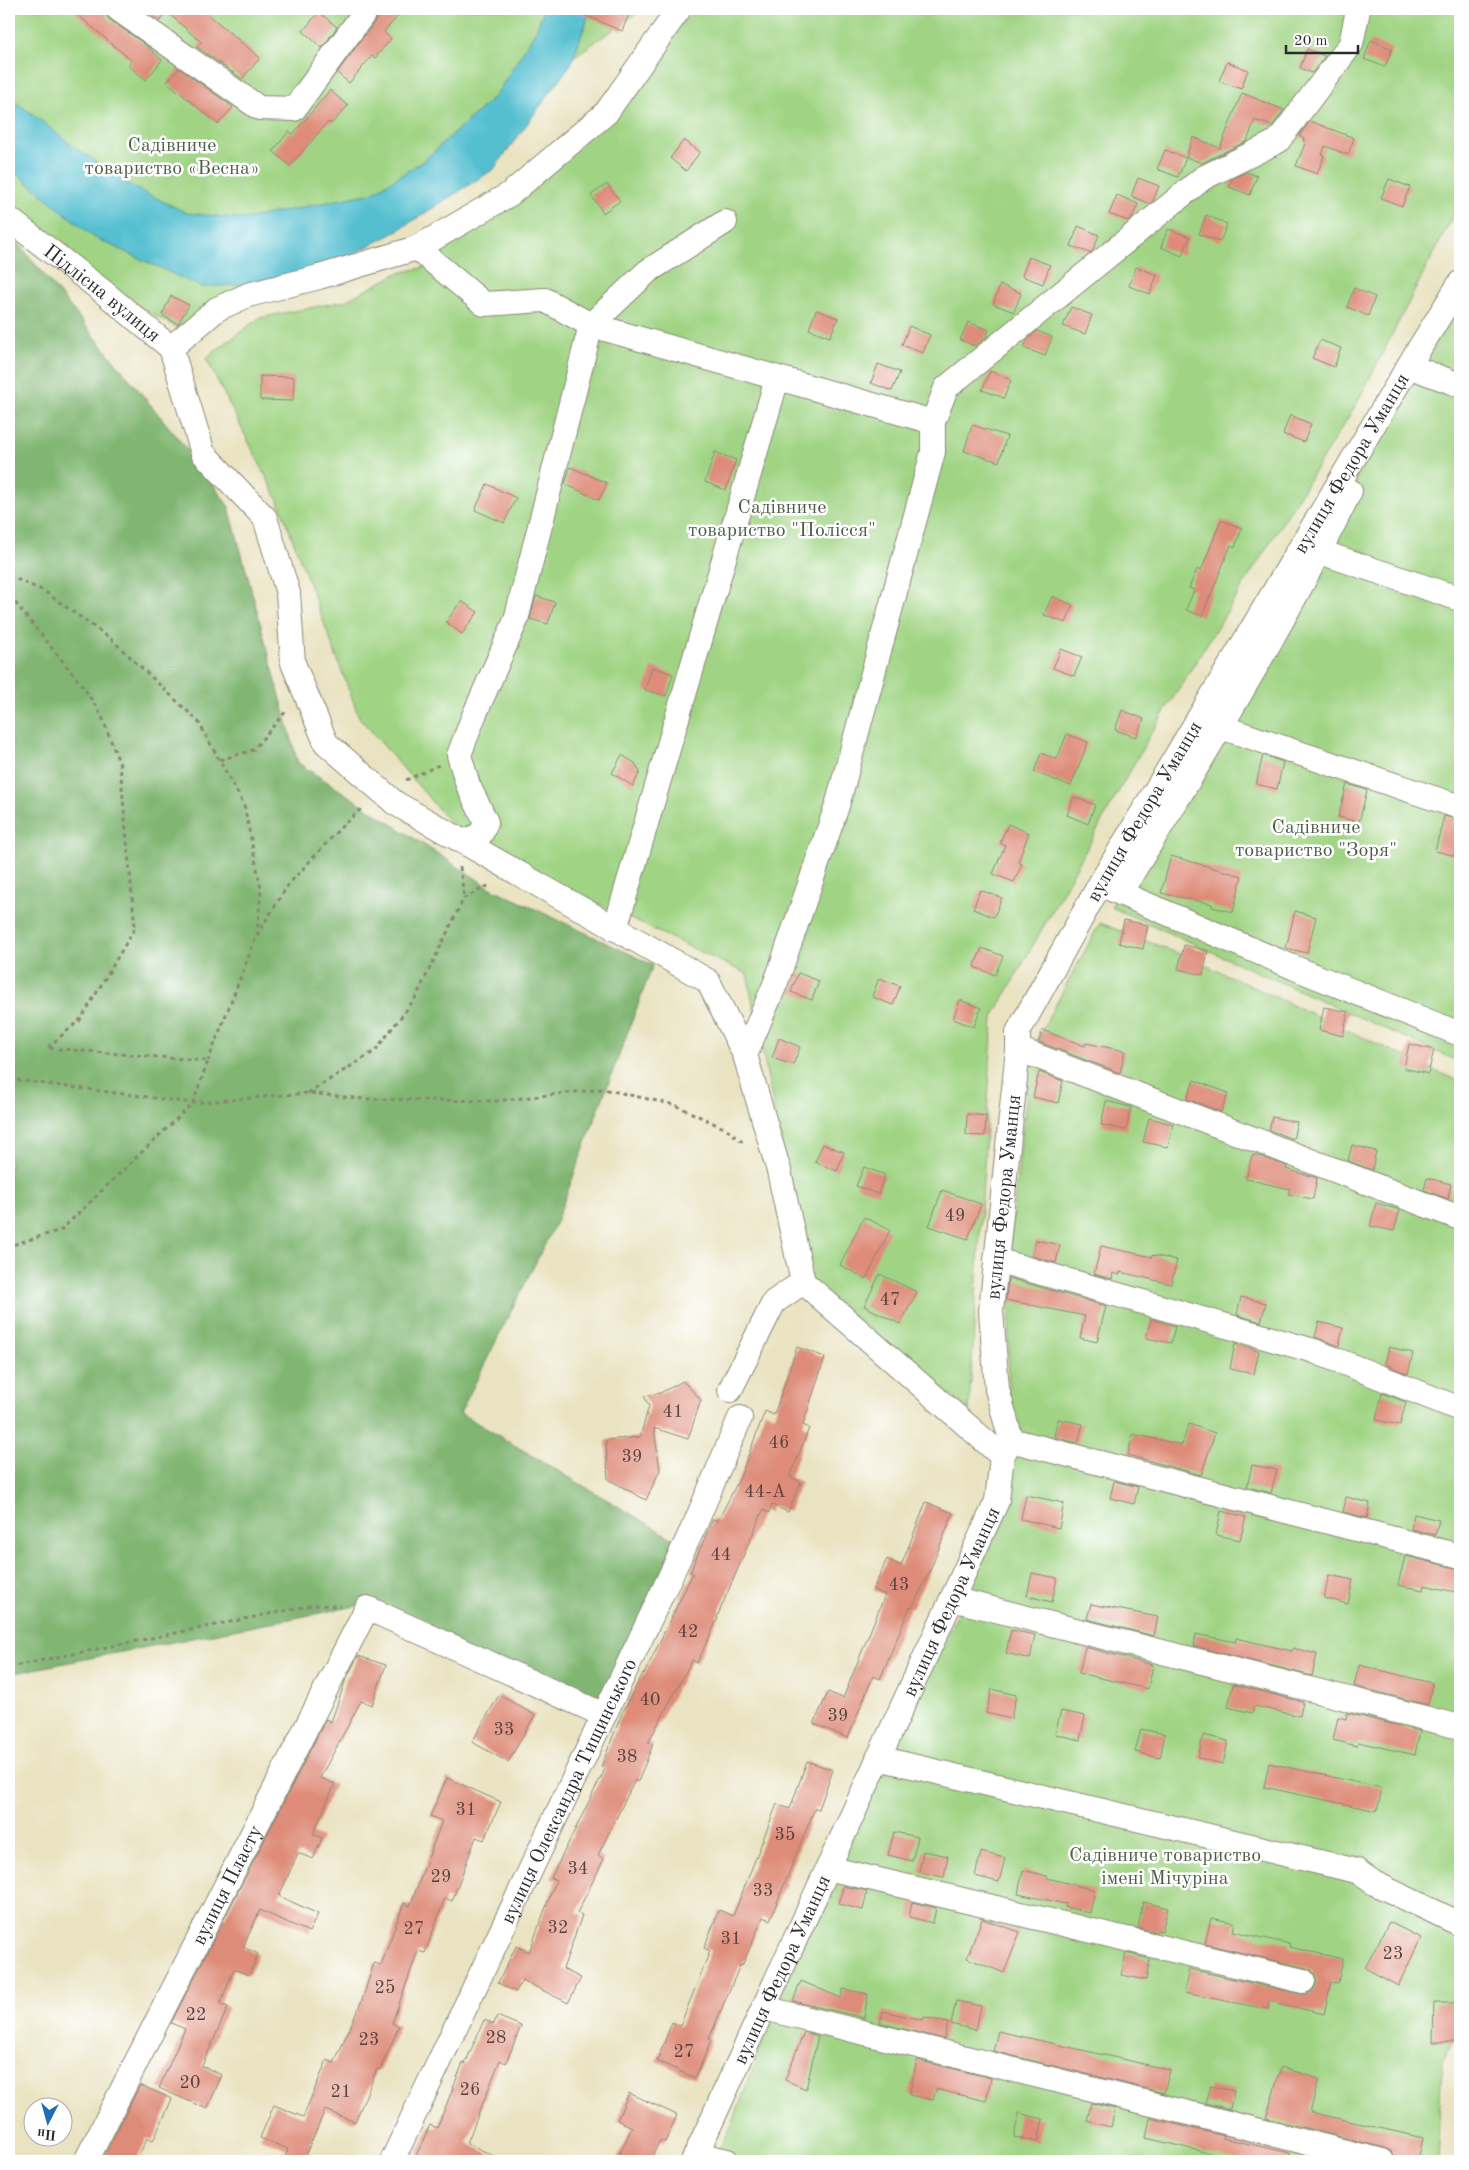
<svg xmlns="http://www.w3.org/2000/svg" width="1469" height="2170" viewBox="0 0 1469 2170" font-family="'Old Standard TT',serif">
<rect width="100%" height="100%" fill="#fff"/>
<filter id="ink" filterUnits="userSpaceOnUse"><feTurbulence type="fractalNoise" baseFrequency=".02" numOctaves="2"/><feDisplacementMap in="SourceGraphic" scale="10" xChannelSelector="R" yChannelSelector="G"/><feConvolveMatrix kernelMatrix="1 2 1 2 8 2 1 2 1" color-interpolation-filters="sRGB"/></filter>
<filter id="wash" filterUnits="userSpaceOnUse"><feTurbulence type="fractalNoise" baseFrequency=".0096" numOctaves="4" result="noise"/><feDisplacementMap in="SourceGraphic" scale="20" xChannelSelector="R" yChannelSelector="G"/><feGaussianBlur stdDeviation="1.12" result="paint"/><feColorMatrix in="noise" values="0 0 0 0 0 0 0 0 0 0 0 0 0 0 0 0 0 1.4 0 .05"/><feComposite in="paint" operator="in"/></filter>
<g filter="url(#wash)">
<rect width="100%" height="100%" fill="#eae3c2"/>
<g fill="#a0d484" stroke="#668058">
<polygon points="9,9 643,9 179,329 9,232"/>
<polygon points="697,9 1460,9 1460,202 1357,403 1150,735 993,1017 969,1410 808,1279 747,974 466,841 359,717 278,500 206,358 259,318 345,301 398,273 422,268"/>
<polygon points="1460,283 1460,1062 1111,907 1448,301"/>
<polygon points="1100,923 1190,958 1460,1082 1460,2027 1442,2062 1437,2161 713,2161 732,2125 799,1945 1006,1511 1011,1230 1032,1048"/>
</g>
<polygon fill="#80b672" stroke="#56704e" points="9,232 199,464 229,507 298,763 489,887 653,965 556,1222 460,1413 682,1544 600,1711 366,1604 9,1674"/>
<polygon fill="#54bfd0" stroke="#40757e" points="544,9 591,9 571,64 494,169 392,234 300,281 201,287 95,238 9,167 9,98 30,112 73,146 133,187 187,213 245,219 372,193 422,162 496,95 536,30"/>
<g id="blocks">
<g fill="#de8c79">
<polygon points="71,9 104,9 106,15 110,20 142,42 162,60 146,80 128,65 132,61"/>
<polygon points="142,9 202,9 260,58 242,79 197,47 201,42 167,12 160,21"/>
<polygon points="380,9 404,9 384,32 391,39 375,58 372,56 349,83 337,73 378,17"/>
<polygon points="570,9 631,9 622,31"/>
<polygon points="319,12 337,27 322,48 303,31"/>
<polygon points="1371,40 1392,49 1385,67 1364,59"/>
<polygon points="1307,49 1325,56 1312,73 1300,68"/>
<polygon points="1227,62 1248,70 1241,89 1219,81"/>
<polygon points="179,68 233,107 218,124 167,82"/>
<polygon points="330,90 348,106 331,124 328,122 290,166 273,151 289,131 293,134"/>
<polygon points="1242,93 1284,110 1272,126 1255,120 1247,141 1202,163 1186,157 1193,137 1220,148"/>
<polygon points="1310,121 1354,138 1348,155 1325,146 1322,155 1324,156 1317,174 1296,166 1306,141 1303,141 1304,138 1299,136"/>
<polygon points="684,140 700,152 686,171 670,158"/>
<polygon points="1165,150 1186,158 1178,177 1157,169"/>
<polygon points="1246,172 1257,176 1250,195 1229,187 1232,179"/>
<polygon points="1138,178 1159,186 1153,201 1150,204 1131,196"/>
<polygon points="1389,179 1410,187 1402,206 1381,198"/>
<polygon points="607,184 620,201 603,213 591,195"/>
<polygon points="1117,195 1138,204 1132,218 1128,221 1109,214"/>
<polygon points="1206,215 1227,224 1220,242 1199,234"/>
<polygon points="1078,226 1099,235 1093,250 1090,253 1071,246"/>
<polygon points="1168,229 1190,237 1182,256 1161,247"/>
<polygon points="1029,257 1050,265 1043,284 1022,276"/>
<polygon points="1136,267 1157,275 1150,294 1129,286"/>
<polygon points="1000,285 1021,293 1014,312 993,304"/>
<polygon points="1354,288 1375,297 1368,316 1347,307"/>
<polygon points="171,296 189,305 178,324 162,315"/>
<polygon points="1071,307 1092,315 1085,334 1063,326"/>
<polygon points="816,310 838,318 830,337 809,329"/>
<polygon points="968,322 989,330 986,338 975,346 960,340"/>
<polygon points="909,326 930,335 923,353 902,345"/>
<polygon points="1037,331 1052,337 1045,356 1024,348 1027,340"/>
<polygon points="1320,340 1341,348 1334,367 1312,358"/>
<polygon points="878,364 900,372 892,391 871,383"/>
<polygon points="990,371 1011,380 1004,398 982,390"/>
<polygon points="260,376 294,377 293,401 260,400"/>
<polygon points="1290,415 1311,424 1304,442 1283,434"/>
<polygon points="972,425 1007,436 999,462 964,451"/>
<polygon points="715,452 736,460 726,490 705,482"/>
<polygon points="570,467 607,483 599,500 565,484"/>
<polygon points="487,484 516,498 504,523 475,510"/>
<polygon points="1221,520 1242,528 1235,547 1231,545 1202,616 1186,610 1194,590 1189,588 1197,569 1201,571"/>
<polygon points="536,596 555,602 548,624 530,619"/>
<polygon points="1052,596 1073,605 1066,623 1044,615"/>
<polygon points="461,601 478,612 462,634 446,622"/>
<polygon points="1061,649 1082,657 1074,676 1053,668"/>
<polygon points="652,667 673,674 666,696 645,690"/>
<polygon points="1122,710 1144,719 1136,737 1115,730"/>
<polygon points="1067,734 1088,742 1071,786 1034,772 1041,753 1057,759"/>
<polygon points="622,755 635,763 640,772 633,786 612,773"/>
<polygon points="1263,755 1283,762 1277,789 1256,784"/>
<polygon points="1347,784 1367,790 1359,822 1338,817"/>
<polygon points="1074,797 1095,805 1088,824 1067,815"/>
<polygon points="1444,816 1460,820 1460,839 1456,856 1435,851"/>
<polygon points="1008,824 1029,833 1018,862 1022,864 1014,882 993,874 1005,845 1000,843"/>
<polygon points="1171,856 1242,876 1233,912 1212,907 1212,904 1161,893"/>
<polygon points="980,890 1002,898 994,917 973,909"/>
<polygon points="1295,911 1316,917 1307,953 1286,948"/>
<polygon points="1124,920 1148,925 1143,949 1119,943"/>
<polygon points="1184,945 1208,951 1203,975 1178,969"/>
<polygon points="982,948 1003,956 995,975 974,967"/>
<polygon points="798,973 819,981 812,1000 791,992"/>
<polygon points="879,978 900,986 893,1005 872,997"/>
<polygon points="960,1000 981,1008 974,1027 953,1019"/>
<polygon points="1324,1007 1348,1012 1343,1036 1319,1030"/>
<polygon points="1042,1030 1085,1046 1086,1043 1125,1051 1120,1073 1039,1042"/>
<polygon points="779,1038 800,1047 793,1065 772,1058"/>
<polygon points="1409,1044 1434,1050 1428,1074 1404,1068"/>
<polygon points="1039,1072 1063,1081 1058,1103 1033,1097"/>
<polygon points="1194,1080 1228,1093 1221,1112 1187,1099"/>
<polygon points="1106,1101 1131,1107 1126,1130 1101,1125"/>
<polygon points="967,1114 986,1116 985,1136 966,1135"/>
<polygon points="1272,1117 1297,1122 1293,1139 1269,1130"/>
<polygon points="1149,1118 1173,1124 1168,1147 1143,1142"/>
<polygon points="823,1144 844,1152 837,1171 815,1162"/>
<polygon points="1352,1145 1376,1151 1372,1170 1348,1161"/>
<polygon points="1252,1155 1263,1157 1287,1166 1286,1169 1317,1178 1313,1199 1288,1194 1290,1189 1246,1179"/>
<polygon points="864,1167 885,1175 878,1194 856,1186"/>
<polygon points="1427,1178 1451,1184 1448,1199 1424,1190"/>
<polygon points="942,1190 981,1204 968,1239 929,1226"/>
<polygon points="1376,1203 1400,1210 1394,1231 1370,1226"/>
<polygon points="864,1217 890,1230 866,1279 840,1265"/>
<polygon points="1036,1240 1060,1245 1056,1263 1032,1256"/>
<polygon points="1101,1246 1152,1257 1152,1255 1177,1260 1171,1284 1120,1272 1120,1275 1113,1273 1112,1279 1094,1274"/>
<polygon points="880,1274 917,1292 900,1324 864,1306"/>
<polygon points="1008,1278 1106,1306 1097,1342 1080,1338 1085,1316 1006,1300"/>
<polygon points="1241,1297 1266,1303 1261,1322 1237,1315"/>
<polygon points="1151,1319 1175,1326 1171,1343 1146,1338"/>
<polygon points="1319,1322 1343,1328 1339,1346 1315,1337"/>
<polygon points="1235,1343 1259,1351 1254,1374 1230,1369"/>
<polygon points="797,1347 825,1357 803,1425 809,1428 790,1477 801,1482 788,1512 772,1505 769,1513 763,1510 717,1617 718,1618 697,1663 692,1660 648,1743 653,1744 638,1782 635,1780 598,1855 604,1859 577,1913 582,1915 563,1969 581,1978 568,2003 522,1980 516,1992 498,1983 516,1946 529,1952 556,1880 551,1878 605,1769 601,1767 622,1713 643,1673 644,1674 693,1573 690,1572 713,1519 718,1521 741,1475 765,1411 774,1415"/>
<polygon points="1389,1347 1413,1353 1408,1374 1385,1364"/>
<polygon points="683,1381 701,1400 688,1439 654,1428 660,1470 646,1500 608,1479 606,1440 640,1437 649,1406 644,1396 660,1393"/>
<polygon points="1382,1393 1406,1402 1400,1425 1376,1420"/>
<polygon points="1058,1419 1083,1424 1078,1443 1054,1437"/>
<polygon points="1189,1424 1215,1433 1201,1475 1128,1455 1133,1434 1182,1445"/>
<polygon points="1252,1465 1277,1470 1271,1493 1247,1487"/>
<polygon points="1114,1481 1138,1487 1134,1504 1110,1498"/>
<polygon points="1026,1495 1064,1503 1059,1528 1021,1519"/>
<polygon points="1346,1497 1370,1503 1367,1518 1343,1512"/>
<polygon points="926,1502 953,1513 929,1573 912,1608 910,1607 880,1679 873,1676 848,1738 814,1724 828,1692 843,1698 885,1595 873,1590 887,1559 901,1566"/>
<polygon points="1221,1511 1246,1517 1240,1540 1216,1535"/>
<polygon points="1414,1514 1439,1520 1435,1535 1411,1529"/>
<polygon points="1405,1556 1460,1569 1460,1593 1424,1585 1423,1590 1398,1585"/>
<polygon points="1032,1573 1057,1578 1052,1602 1027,1596"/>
<polygon points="1329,1575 1353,1580 1348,1604 1324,1598"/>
<polygon points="1091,1604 1158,1617 1154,1636 1087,1619"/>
<polygon points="1011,1630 1035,1635 1030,1659 1006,1653"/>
<polygon points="1196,1634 1235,1642 1236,1638 1292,1651 1293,1648 1317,1654 1312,1676 1194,1646"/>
<polygon points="1085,1647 1153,1665 1148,1689 1079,1673"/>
<polygon points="358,1656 386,1665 372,1705 361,1701 320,1778 335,1784 313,1834 322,1838 313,1859 298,1853 279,1896 318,1914 309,1932 260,1910 243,1947 258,1954 249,1975 234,1969 220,2004 228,2007 202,2066 222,2075 207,2109 159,2088 185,2029 171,2023 326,1719 331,1722 346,1679"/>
<polygon points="1359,1665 1432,1683 1428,1705 1354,1686"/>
<polygon points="1233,1684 1303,1702 1300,1716 1254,1706 1252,1713 1228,1707"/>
<polygon points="992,1689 1016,1695 1011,1719 986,1713"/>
<polygon points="499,1695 535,1715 508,1762 472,1742"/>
<polygon points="1061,1711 1085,1716 1080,1740 1055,1734"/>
<polygon points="1347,1713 1420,1731 1415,1755 1358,1742 1357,1746 1333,1740 1338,1717 1346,1719"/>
<polygon points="1141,1729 1165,1734 1160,1758 1135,1752"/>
<polygon points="1203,1735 1228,1741 1223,1764 1198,1758"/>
<polygon points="807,1761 833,1770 819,1809 815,1808 770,1920 763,1917 742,1966 740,1965 709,2039 711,2041 695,2078 657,2061 672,2022 680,2026 710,1951 704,1948 719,1910 733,1916 777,1804 790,1809"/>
<polygon points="1269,1763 1382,1788 1377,1811 1264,1787"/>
<polygon points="447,1778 501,1802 484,1840 476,1837 452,1901 445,1898 425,1953 418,1951 392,2023 399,2026 380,2070 377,2069 355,2122 325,2110 303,2161 283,2161 288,2149 260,2138 274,2105 303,2117 327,2060 334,2063 362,2000 374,1963 381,1965 404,1903 410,1906 442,1821 430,1816"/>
<polygon points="894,1832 918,1837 912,1861 888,1855"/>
<polygon points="923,1851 948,1856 944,1877 919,1872"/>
<polygon points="981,1852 1005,1858 999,1882 975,1876"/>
<polygon points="1023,1870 1047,1876 1047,1878 1095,1890 1090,1913 1065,1907 1066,1904 1018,1894"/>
<polygon points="843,1886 867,1891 863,1910 839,1904"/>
<polygon points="912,1902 936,1908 933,1923 909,1917"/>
<polygon points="1143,1902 1168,1908 1162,1931 1157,1930 1156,1932 1138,1928"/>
<polygon points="1211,1918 1235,1923 1233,1931 1290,1944 1289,1947 1343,1959 1338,1983 1331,1982 1324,2014 1269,2001 1268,2009 1184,1993 1189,1969 1300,1994 1307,1994 1313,1990 1316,1985 1316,1977 1312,1971 1306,1968 1205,1944"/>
<polygon points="982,1919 1020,1932 1004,1973 967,1958"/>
<polygon points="1389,1922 1421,1938 1398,1986 1365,1968"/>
<polygon points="1126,1953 1150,1959 1146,1980 1121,1975"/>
<polygon points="801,1981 841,1998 843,1989 868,1994 864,2018 793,2001"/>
<polygon points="956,2001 981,2006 976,2030 951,2024"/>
<polygon points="1434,2003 1460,2003 1460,2042 1433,2042"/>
<polygon points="883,2011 923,2020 924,2017 948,2023 944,2039 880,2023"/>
<polygon points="497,2016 521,2026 506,2063 500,2060 467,2143 504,2161 426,2161 416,2156 430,2125 437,2128 463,2063 465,2064 484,2020 494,2024"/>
<polygon points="998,2031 1170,2070 1164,2093 993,2051"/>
<polygon points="804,2032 818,2036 806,2089 785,2080"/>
<polygon points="917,2060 991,2078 986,2101 936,2089 933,2100 909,2095"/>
<polygon points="1281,2067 1319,2079 1310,2112 1423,2138 1418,2161 1395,2161 1392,2151 1385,2148 1266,2118"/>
<polygon points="140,2085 172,2099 153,2141 147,2138 136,2161 102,2161"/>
<polygon points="1210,2086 1234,2091 1230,2109 1205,2103"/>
<polygon points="629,2093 677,2115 665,2142 660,2140 650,2161 616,2161 632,2127 617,2120"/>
<polygon points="1091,2103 1115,2109 1111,2127 1087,2121"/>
<polygon points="1019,2113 1043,2119 1038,2142 1014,2137"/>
<polygon points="1150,2118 1224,2136 1223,2138 1290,2153 1290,2161 1242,2161 1146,2138"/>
</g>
</g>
</g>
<g filter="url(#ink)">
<use href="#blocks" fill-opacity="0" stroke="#8a8776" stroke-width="1"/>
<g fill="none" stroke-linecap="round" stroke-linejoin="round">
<defs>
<g id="minor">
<polyline points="118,9 259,108 294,109 367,9"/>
<path id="s1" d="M9 219 101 290 171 348"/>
<polyline points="417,248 484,304 545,300 591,325 648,271 725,222"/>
<polyline points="171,348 203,453 265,518 288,593 293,663 326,743 395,803 708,981 745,1055 779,1171 803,1282 1002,1456"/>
<polyline points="171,348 217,309 248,295 319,277 417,248 510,194 606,113 679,9"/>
<polyline points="1411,367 1460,385"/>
<polyline points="1320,552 1460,599"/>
<polyline points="1221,727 1460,807"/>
<polyline points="466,841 481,834 486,822 468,785 459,755 473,718 516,620 591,325 933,422"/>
<polyline points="1106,887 1295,968 1460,1034"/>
<path d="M1120 893C1201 761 1282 629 1350 491"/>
<polyline points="615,929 777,379"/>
<polyline points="1018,1049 1460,1218"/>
<polyline points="745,1055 776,982 837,806 933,452 933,422 946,388 1203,178 1278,141 1351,44 1358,10"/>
<polyline points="996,1260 1314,1351 1460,1409"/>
<polyline points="730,1390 774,1302 803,1282"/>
<polyline points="1011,1440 1460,1556"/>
<polyline points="952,1599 1460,1727"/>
<polyline points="878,1758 1357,1871 1374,1883 1460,1924"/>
<polyline points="828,1868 1303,1981"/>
<polyline points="764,2008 1382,2161"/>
<polyline points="697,2154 727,2161"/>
<path id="s2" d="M86 2161 367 1608 604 1715"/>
<path id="s3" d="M392 2161 696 1522 740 1418"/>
<path id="s4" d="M693 2161 997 1501 1002 1456 1011 1440 997 1389 991 1311 1018 1049V1032L1100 884 1414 357 1460 283"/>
</g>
</defs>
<use href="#minor" stroke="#8a8776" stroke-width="26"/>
<g stroke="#8a8776" stroke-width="3" stroke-dasharray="4 4" stroke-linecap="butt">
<polyline points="9,576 44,591 111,639 198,721 244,805 261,889 257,935 208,1061"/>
<polyline points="9,598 13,600 82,685 101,714 120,765 135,928 81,1019 47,1048 208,1061 193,1103 61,1230 9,1246"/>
<polyline points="220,760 253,750 287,710"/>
<polyline points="406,780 439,765"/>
<polyline points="460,867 464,898"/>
<polyline points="257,935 288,885 344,824 363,807"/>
<polyline points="9,1079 193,1103 308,1093 364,1099 495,1101 603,1089 675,1105 728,1130 745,1144"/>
<polyline points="308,1093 375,1051 416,997 464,898 490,885"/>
<polyline points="9,1667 313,1605 341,1606"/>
</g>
<use href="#minor" stroke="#fff" stroke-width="24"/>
</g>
</g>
<g text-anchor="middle" stroke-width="5" stroke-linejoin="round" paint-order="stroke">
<g font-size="18" fill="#58433e">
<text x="955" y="1221">49</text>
<text x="890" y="1305">47</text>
<text x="673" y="1417">41</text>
<text x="779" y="1448">46</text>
<text x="632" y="1462">39</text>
<text x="765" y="1497">44-А</text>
<text x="721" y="1560">44</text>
<text x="899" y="1590">43</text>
<text x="688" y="1637">42</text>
<text x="650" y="1705">40</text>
<text x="838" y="1721">39</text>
<text x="504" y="1735">33</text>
<text x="627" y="1762">38</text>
<text x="466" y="1815">31</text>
<text x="785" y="1840">35</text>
<text x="578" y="1874">34</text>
<text x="441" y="1882">29</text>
<text x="763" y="1896">33</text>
<text x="558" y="1933">32</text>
<text x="414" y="1934">27</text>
<text x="731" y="1944">31</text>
<text x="1393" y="1959">23</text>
<text x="385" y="1993">25</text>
<text x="196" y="2020">22</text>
<text x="496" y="2043">28</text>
<text x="369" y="2045">23</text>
<text x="684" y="2057">27</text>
<text x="190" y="2088">20</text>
<text x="470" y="2095">26</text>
<text x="341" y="2097">21</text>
</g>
<g font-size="20" fill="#4e5e46" stroke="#fff">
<text x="172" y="151">Садівниче<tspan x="172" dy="23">товариство «Весна»</tspan></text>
<text x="782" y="513">Садівниче<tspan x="782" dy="23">товариство "Полісся"</tspan></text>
<text x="1316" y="833">Садівниче<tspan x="1316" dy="23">товариство "Зоря"</tspan></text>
<text x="1165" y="1861">Садівниче товариство<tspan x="1165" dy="23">імені Мічуріна</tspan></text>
</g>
<g font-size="20" fill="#2b2b2b" stroke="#fff">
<text dy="7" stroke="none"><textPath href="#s1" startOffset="119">Підлісна вулиця</textPath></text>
<text dy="7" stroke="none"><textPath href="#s4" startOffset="1861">вулиця Федора Уманця</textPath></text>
<text dy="7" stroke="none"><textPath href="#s4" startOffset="1456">вулиця Федора Уманця</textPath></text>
<text dy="7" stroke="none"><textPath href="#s4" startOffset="1036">вулиця Федора Уманця</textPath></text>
<text dy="7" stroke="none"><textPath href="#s4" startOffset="616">вулиця Федора Уманця</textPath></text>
<text dy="7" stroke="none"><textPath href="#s3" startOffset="410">вулиця Олександра Тищинського</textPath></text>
<text dy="7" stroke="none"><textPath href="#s2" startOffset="310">вулиця Пласту</textPath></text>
<text dy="7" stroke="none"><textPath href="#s4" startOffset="211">вулиця Федора Уманця</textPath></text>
</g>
</g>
<rect width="1469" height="2170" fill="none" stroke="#fff" stroke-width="30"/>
<g transform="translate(48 2122) rotate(186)"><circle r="24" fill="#ffffff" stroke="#aaaaaa"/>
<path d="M0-4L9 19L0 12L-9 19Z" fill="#1f6fb2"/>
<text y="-8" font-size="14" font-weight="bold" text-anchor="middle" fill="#2b2b2b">Пн</text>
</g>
<path d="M1286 45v8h72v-8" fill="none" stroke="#2b2b2b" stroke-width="2.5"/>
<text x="1294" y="45" font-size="15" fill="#2b2b2b" stroke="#ffffff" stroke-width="4" paint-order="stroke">20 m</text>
</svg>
